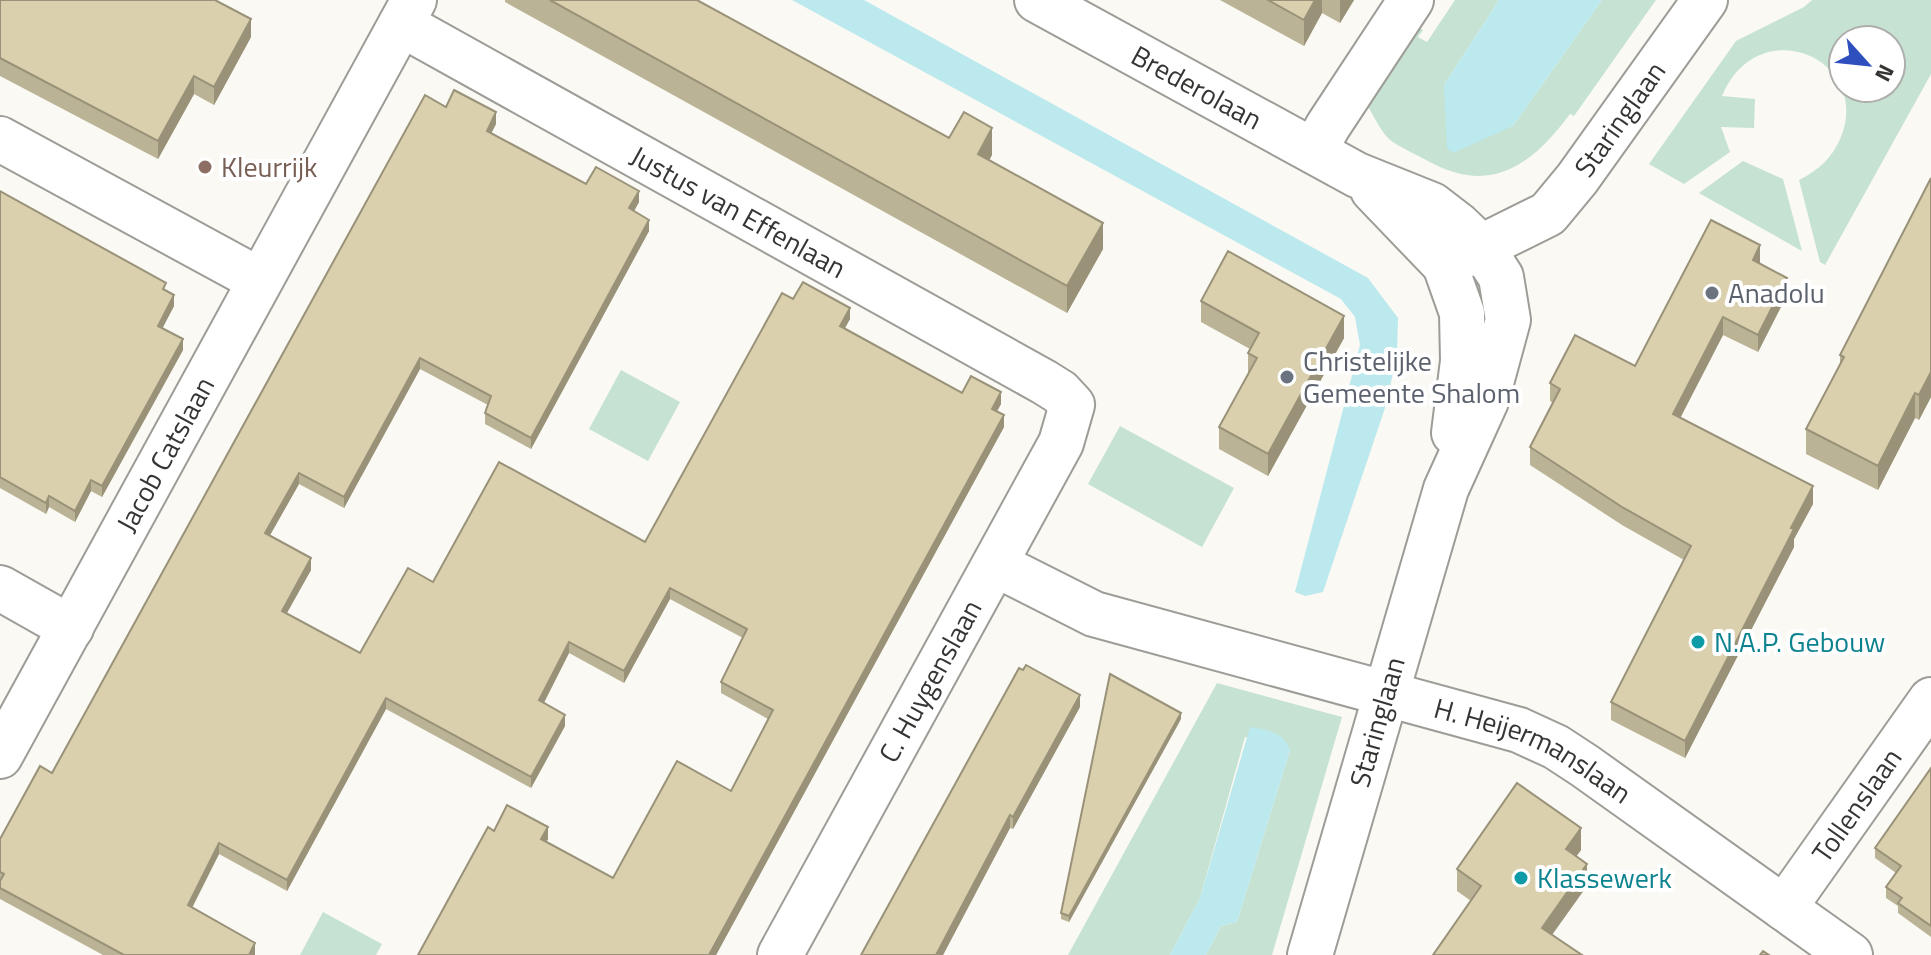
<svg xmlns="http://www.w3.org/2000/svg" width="1931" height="955" viewBox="0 0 1931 955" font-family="'Titillium Web',sans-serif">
<rect width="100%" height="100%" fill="#faf9f4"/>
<g fill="#c6e2d2" fill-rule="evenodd">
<path d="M1455 0H1499L1444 85 1513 126 1602 0H1656L1574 116 1570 114C1532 165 1491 196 1428 161 1416 154 1401 148 1390 140 1380 131 1373 114 1366 103L1416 27 1423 30 1418 37 1427 42Z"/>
<path d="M1812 0H1931V74L1825 265 1820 262 1799 180C1819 170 1832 158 1841 137 1872 59 1759 9 1722 96L1755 99 1754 128 1721 127 1730 152 1684 184 1649 164 1736 41 1804 7ZM1843 40H1891V88H1843Z"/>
<polygon points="1743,161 1783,179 1802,251 1699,193"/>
<polygon points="621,370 680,402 648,461 589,429"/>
<polygon points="1120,426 1234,488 1202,547 1088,484"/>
<polygon points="1217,683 1342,717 1272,955 1206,955 1221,926 1237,922 1290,750 1245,737 1200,898 1170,955 1068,955"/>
<polygon points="323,912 382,944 376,955 300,955"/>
</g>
<g fill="#bbe9ee">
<polygon points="792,0 864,0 1368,278 1398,318 1397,354 1386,405 1323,592 1305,596 1295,592 1360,345 1355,317 1341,299"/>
<polygon points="1499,0 1602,0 1513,126 1453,153 1447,148 1444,85"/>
<path d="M1250 727C1267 730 1284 732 1290 750L1237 922 1221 926 1206 955H1170L1200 898Z"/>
</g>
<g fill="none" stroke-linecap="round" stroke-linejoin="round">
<defs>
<g id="minor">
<path id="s1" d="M1037 0 1357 175 1432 205 1458 225 1482 248 1501 277 1508 320 1486 401 1446 489 1310 955"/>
<path id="s2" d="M401 24 1044 382 1060 392 1072 405 1061 443 780 955"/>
<polyline points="0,139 259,280"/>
<polyline points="1314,151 1328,126 1411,0"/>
<polyline points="1373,190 1445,265 1462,313 1463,361 1454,433"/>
<path id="s3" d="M1445 265 1548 214 1577 179 1705 0"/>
<path id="s4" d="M995 564 1094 614 1519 730 1556 747 1585 766 1850 955"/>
<polyline points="0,588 71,628"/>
<path id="s5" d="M0 756 414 0"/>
<path id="s6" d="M1784 908 1931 700"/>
</g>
</defs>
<use href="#minor" stroke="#9d9c97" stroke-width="48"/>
<use href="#minor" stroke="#fff" stroke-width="44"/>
</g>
<g fill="#bbb395">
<polygon points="0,0 251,37 214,105 194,94 158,159 0,76"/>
<polygon points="505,0 697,0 949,138 992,155 989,160 1103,249 1067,313 505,2"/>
<polygon points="1220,0 1354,0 1340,23 1322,13 1304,46"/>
<polygon points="446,107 496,124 491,133 586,184 639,202 634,211 649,231 531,449 485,424 485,413 488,405 420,369 344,508 299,484 270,535 311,570 286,613 360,653 433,582 645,542 793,299 850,319 844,329 962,393 1001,404 997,411 1004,427 716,955 418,955 494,831 548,839 546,842 613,878 731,791 768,719 721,693 721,682 743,638 670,599 624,683 569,653 544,703 565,726 531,788 386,709 287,891 219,854 192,907 255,943 255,955 103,955 0,899 0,839 52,773"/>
<polygon points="1931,178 1931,397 1919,420 1915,418 1878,490 1806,454 1806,429 1840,364 1840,355"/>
<polygon points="0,191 166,291 174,306 162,328 183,350 102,497 91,491 75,522 49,507 46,514 0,488"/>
<polygon points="1760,263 1760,264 1787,295 1758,352 1723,335 1680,418 1813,504 1794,539 1794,547 1685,758 1611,720 1611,702 1684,560 1622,525 1530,465 1530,447 1553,403 1550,401 1550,383 1635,366"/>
<polygon points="1201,301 1344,338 1268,476 1219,449 1219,427 1248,374 1248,353 1250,349 1201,322"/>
<polygon points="1080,707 1013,829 1010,828 943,955 861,955"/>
<polygon points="1181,719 1069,922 1061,919 1061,913"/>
<polygon points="1931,768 1931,937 1898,913 1898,906 1886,898 1886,887 1896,873 1875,858 1875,848"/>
<polygon points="1581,850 1576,856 1587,886 1471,901 1457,891 1457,869"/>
</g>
<g fill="#999279">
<polygon points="1315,0 1322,0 1322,13 1304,46 1304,20"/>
<polygon points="1340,0 1354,0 1340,23"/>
<polygon points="251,19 251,37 214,105 214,87"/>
<polygon points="194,76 194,94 158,159 158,141"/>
<polygon points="496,112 496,124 487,142 487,131"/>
<polygon points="992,128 992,155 978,181 978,154"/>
<polygon points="639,191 639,202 629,220 629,208"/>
<polygon points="649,220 649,231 531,449 531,438"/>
<polygon points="1103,223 1103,249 1067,313 1067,286"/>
<polygon points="1760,245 1760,263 1753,278 1753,260"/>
<polygon points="1787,278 1787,295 1758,352 1758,335"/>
<polygon points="174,295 174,306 158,337 158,326"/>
<polygon points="850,308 850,319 840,337 840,326"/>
<polygon points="1344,316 1344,338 1268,476 1268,454"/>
<polygon points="1723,317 1723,335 1673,432 1673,414"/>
<polygon points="183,339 183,350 102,497 102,486"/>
<polygon points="420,358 420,369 344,508 344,497"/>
<polygon points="1931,372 1931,397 1919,420 1919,395"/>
<polygon points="1001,392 1001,404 992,420 992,409"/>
<polygon points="1915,393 1915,418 1878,490 1878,466"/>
<polygon points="1004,415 1004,427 873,667 716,955 709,955"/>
<polygon points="299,473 299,484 265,544 265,533"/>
<polygon points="91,480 91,491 75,522 75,511"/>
<polygon points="1813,486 1813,504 1794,539 1794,547 1685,758 1685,741"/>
<polygon points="49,496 49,507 46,514 46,503"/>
<polygon points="311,558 311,570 282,622 282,611"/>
<polygon points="670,588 670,599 624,683 624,671"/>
<polygon points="569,642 569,653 539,712 539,700"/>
<polygon points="1080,695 1080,707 1013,829 1013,817"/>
<polygon points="386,698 386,709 287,891 287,880"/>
<polygon points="1181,713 1181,719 1069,922 1069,916"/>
<polygon points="565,715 565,726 531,788 531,777"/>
<polygon points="1010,815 1010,828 943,955 936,955"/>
<polygon points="548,827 548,839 541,851 541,839"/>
<polygon points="1581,828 1581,850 1566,871 1566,849"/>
<polygon points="219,843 219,854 188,916 188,905"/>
<polygon points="1587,864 1587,886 1542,949 1542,928"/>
<polygon points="255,943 255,955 249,955"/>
</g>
<g fill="#dad0ad" stroke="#999279" stroke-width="2">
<polygon points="0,0 215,0 251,19 214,87 194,76 158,141 0,58"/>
<polygon points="550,0 697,0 949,138 964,112 992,128 978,154 1103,223 1067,286"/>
<polygon points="1268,0 1315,0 1304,20"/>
<polygon points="454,90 496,112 487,131 586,184 596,167 639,191 629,208 649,220 531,438 485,413 491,396 420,358 344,497 299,473 265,533 311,558 282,611 360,653 408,568 433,582 499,462 645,542 782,293 793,299 803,282 850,308 840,326 962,393 971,376 1001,392 992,409 1004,415 709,955 418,955 488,827 494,831 507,805 548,827 541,839 613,878 677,761 731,791 773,710 721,682 747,629 670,588 624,671 569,642 539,700 565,715 531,777 386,698 287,880 219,843 188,905 255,943 249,955 124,955 0,888 0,881 4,874 0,872 0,839 40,766 52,773 425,95 446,107"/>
<polygon points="1931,178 1931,372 1919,395 1915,393 1878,466 1806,429 1844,357 1840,355"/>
<polygon points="0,191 166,283 163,289 174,295 158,326 183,339 102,486 91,480 75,511 49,496 46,503 0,477"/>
<polygon points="1711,220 1760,245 1753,260 1787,278 1758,335 1723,317 1673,414 1813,486 1791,528 1794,529 1685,741 1611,702 1691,546 1622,507 1530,447 1560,389 1550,383 1575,335 1635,366"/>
<polygon points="1228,251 1344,316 1268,454 1219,427 1257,358 1248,353 1259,333 1201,301"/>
<polygon points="1026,665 1080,695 1013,817 1010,815 936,955 861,955 1019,668 1023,670"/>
<polygon points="1110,674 1181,713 1069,916 1061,913"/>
<polygon points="1931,768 1931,926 1898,903 1902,898 1886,887 1901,866 1875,848"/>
<polygon points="1517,783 1581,828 1566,849 1587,864 1542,928 1582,955 1433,955 1481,886 1457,869"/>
<polygon points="1763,951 1769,955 1760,955"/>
</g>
<circle fill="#8d6e63" stroke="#fff" stroke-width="3" cx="205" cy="167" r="8"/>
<g fill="#6b7280" stroke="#fff" stroke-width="3">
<circle cx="1712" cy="293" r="8"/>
<circle cx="1287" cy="377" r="8"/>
</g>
<g fill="#0f9aa8" stroke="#fff" stroke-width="3">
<circle cx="1698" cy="642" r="8"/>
<circle cx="1521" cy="878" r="8"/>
</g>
<g text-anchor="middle" stroke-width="8" stroke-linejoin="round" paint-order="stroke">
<g font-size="28" fill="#353533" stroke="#fff">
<text dy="10" stroke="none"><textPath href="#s1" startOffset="182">Brederolaan</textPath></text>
<text dy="10" stroke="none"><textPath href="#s3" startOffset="234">Staringlaan</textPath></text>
<text dy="10" stroke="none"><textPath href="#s2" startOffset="386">Justus van Effenlaan</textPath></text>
<text dy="10" stroke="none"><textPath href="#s5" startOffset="344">Jacob Catslaan</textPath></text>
<text transform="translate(930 681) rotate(-61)" y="10">C. Huygenslaan</text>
<text transform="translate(1377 722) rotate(-74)" y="10">Staringlaan</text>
<text dy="10" stroke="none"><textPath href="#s4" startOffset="572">H. Heijermanslaan</textPath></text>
<text dy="10" stroke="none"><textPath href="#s6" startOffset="126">Tollenslaan</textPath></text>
</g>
<g font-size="28" fill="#785e54" stroke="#fff" text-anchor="start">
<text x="221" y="177">Kleurrijk</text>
</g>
<g font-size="28" fill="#5b616d" stroke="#fff" text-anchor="start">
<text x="1728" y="303">Anadolu</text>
<text x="1303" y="371">Christelijke<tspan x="1303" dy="32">Gemeente Shalom</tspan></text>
</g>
<g font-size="28" fill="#0d838f" stroke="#fff" text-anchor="start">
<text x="1714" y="652">N.A.P. Gebouw</text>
<text x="1537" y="888">Klassewerk</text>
</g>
</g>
<g transform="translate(1867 64) rotate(117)"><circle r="38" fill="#ffffff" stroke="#aeaead" stroke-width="2"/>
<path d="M0-6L14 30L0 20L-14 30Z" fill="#2f4fbf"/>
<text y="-12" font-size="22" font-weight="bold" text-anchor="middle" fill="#353533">N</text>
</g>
</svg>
